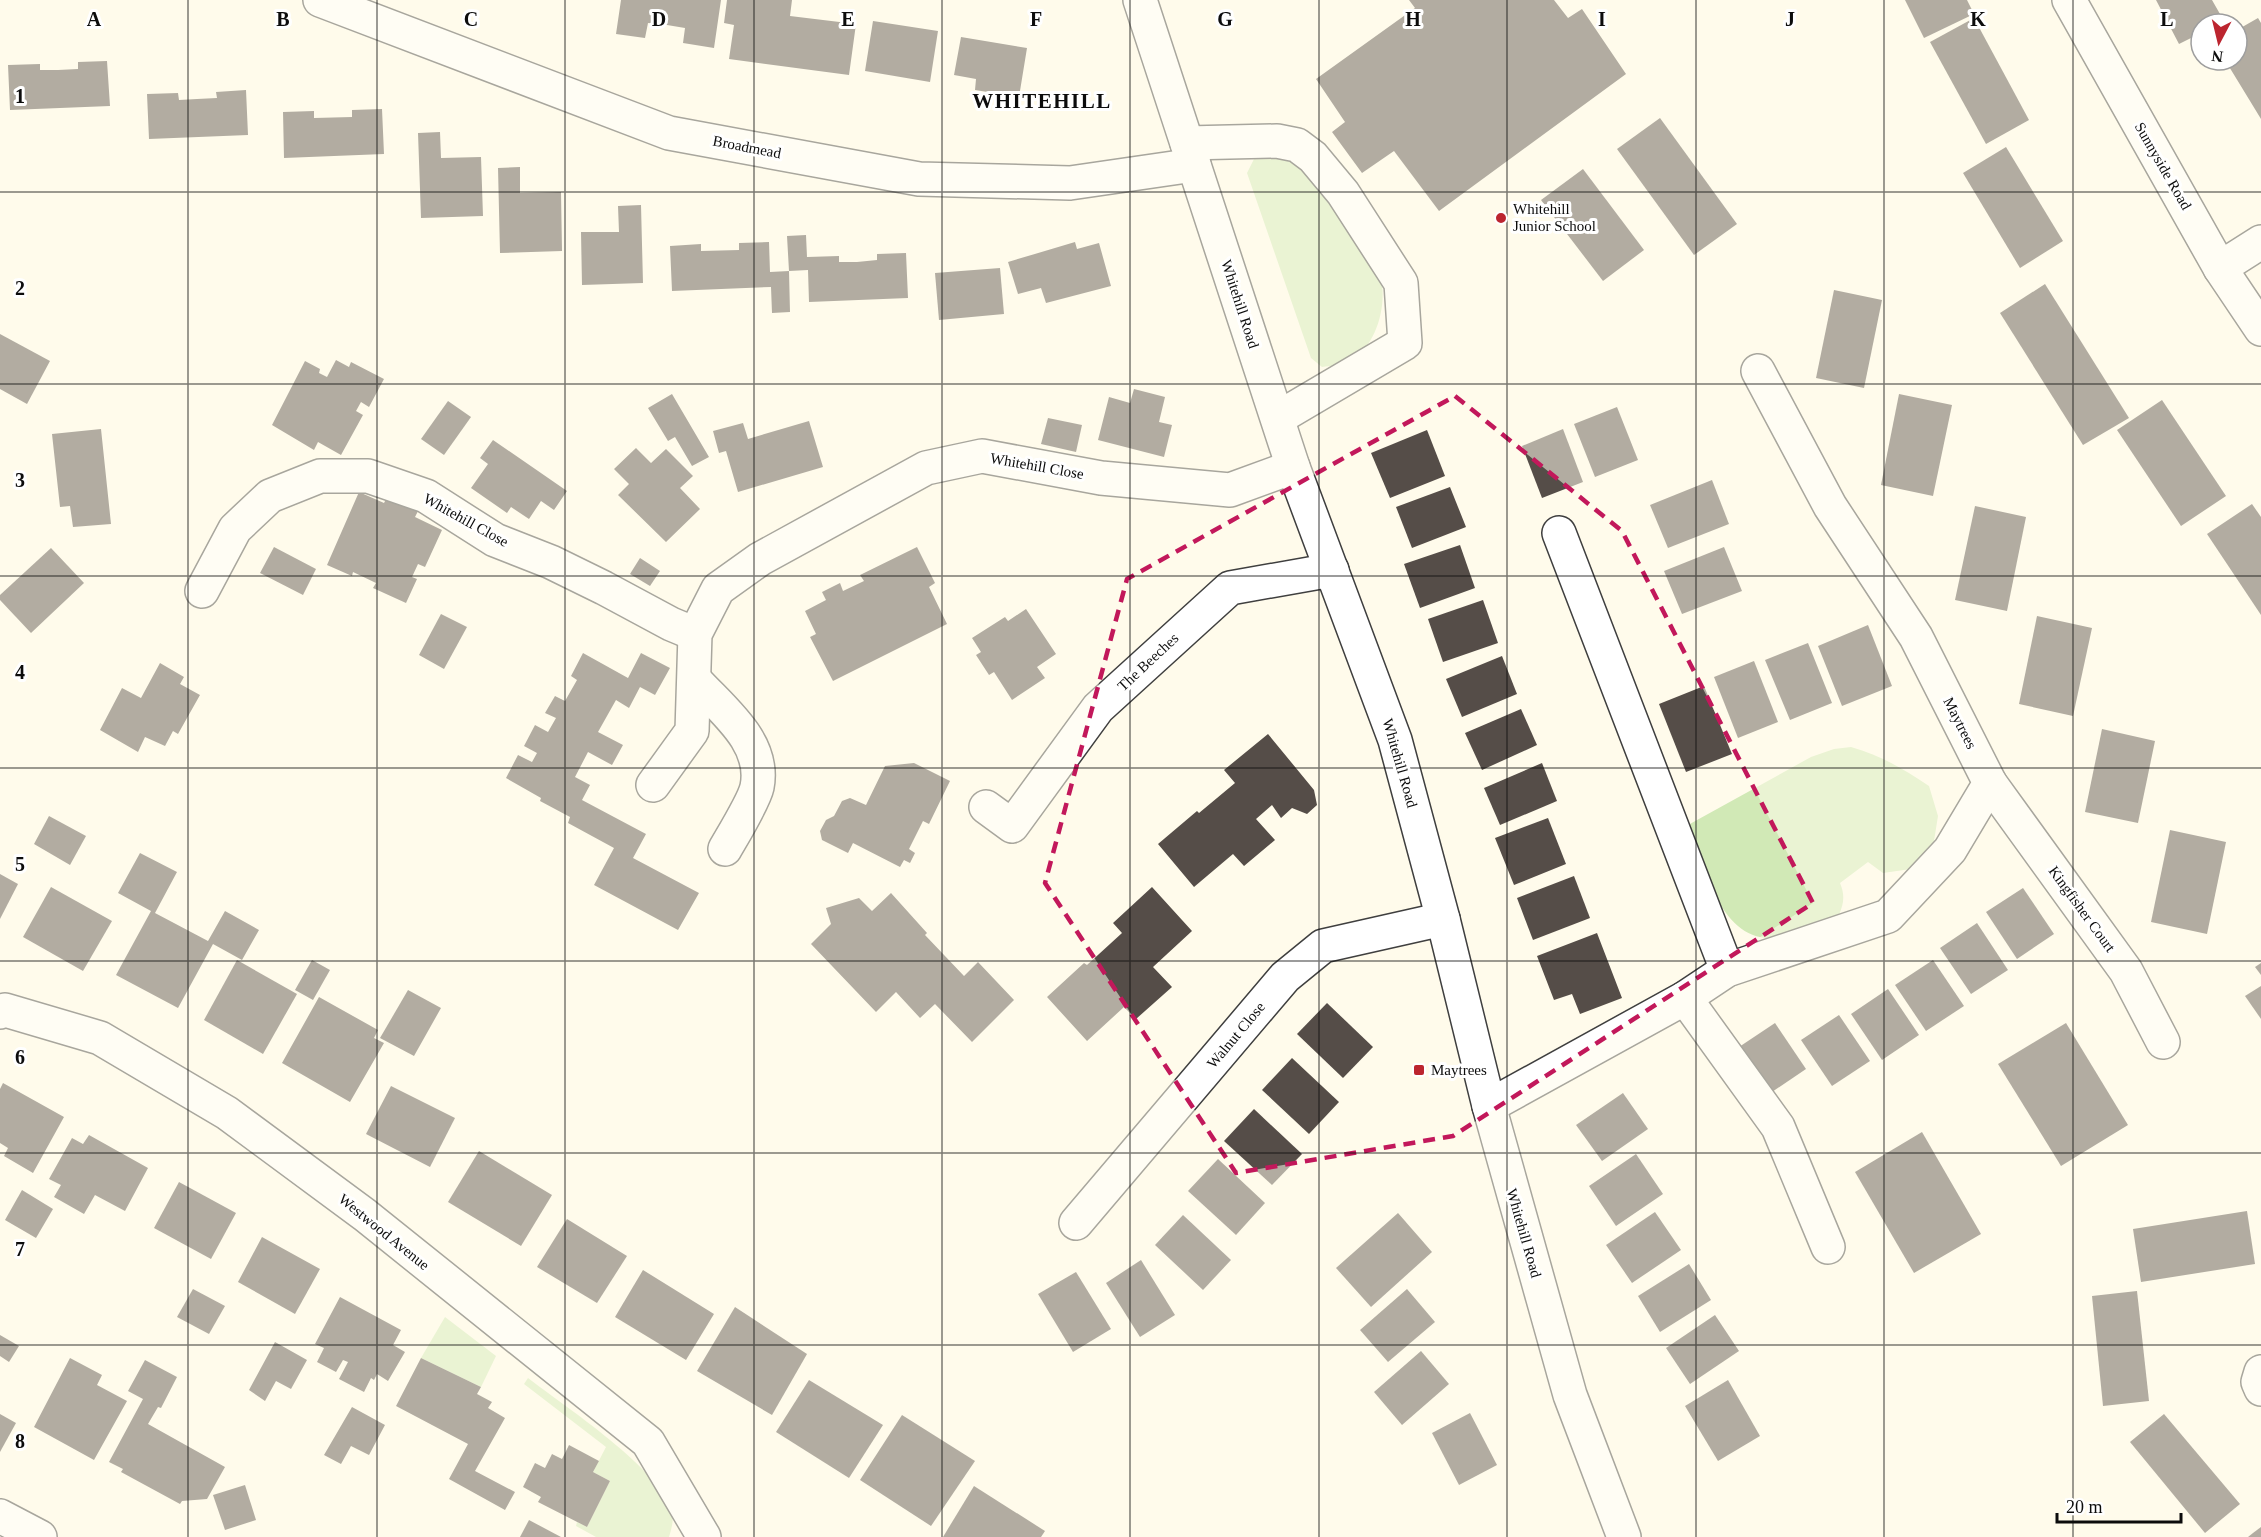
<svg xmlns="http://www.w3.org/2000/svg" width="2261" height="1537" viewBox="0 0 2261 1537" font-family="'Times New Roman',serif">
<rect width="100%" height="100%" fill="#fffbeb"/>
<g fill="#d1e9b6">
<path d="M1263 151 1281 152 1306 167 1380 274C1388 302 1378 345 1350 361 1342 365 1331 366 1322 367L1311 358 1247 173 1254 159Z"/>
<path d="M1851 747C1880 755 1904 769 1929 786L1938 816 1934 841 1922 859 1911 869 1883 873 1868 862 1840 883C1845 895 1844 903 1839 915 1825 921 1787 938 1774 938 1720 942 1703 864 1688 825L1811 757 1834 749Z"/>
<polygon points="445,1317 496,1356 481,1387 421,1358"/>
<path d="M528 1378C565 1407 662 1469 672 1514 674 1521 671 1530 669 1537H596L576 1526 577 1522 587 1527 610 1481 593 1472 606 1447 524 1384Z"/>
</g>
<g fill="#554d48">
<polygon points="621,0 721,0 714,48 683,43 685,28 667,25 648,23 645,38 616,34"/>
<polygon points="727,0 792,0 790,16 856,24 849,75 729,59 734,25 724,23"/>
<polygon points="1409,0 1554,0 1568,18 1582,9 1626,74 1439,211 1394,151 1362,173 1332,132 1345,122 1316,79 1415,8"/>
<polygon points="1905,0 1967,0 1974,14 1924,38"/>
<polygon points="2156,0 2212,0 2224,21 2218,24 2201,24 2201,33 2179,44"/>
<polygon points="1974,18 2029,120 1986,144 1930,42"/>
<polygon points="2258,18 2261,23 2261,119 2225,60 2237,60 2237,30"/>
<polygon points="873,21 938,31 930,82 865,71"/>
<polygon points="961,37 1027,48 1019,97 975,90 976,79 954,75"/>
<polygon points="107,61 110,106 10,110 8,65 40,64 40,70 58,70 78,69 78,62"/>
<polygon points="246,90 248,135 149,139 147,94 178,93 179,100 197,99 217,98 216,92"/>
<polygon points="382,109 384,154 284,158 283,112 314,111 314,118 352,117 352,110"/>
<polygon points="1660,118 1737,224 1694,255 1617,149"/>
<polygon points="440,132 441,158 481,157 483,216 421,218 418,133"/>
<polygon points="2006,147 2063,241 2020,268 1963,173"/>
<polygon points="520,167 520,193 561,192 562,251 500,253 498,168"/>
<polygon points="1583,169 1644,250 1603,281 1541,200"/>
<polygon points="641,205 643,283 582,285 581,232 619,232 618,206"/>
<polygon points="806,235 807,257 839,256 839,262 857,262 877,260 877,254 906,253 908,298 809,302 808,270 789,271 787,236"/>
<polygon points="769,242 770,272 789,271 790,312 772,313 771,287 672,291 670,246 701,244 701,251 739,250 739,243"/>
<polygon points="1075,242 1077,249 1099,243 1111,286 1046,303 1041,288 1018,294 1008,262"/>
<polygon points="1000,268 1004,314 939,320 935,273"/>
<polygon points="2045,284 2129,418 2083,445 2000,313"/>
<polygon points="1834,290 1882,300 1864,388 1816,378"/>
<polygon points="0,334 50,361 27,404 0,389"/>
<polygon points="336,360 349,367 351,362 384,379 369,407 361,402 356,411 363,415 341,455 318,442 314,450 272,425 305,361 320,369 319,373 327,377"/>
<polygon points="1134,389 1165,397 1159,422 1172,425 1164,457 1098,440 1109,397 1130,403"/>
<polygon points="672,394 709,457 692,466 675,437 668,441 648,408"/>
<polygon points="1899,394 1952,405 1933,496 1881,485"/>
<polygon points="2162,400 2226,496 2181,526 2117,430"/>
<polygon points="448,401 471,417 444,455 421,439"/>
<polygon points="1617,407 1638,460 1595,477 1574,424"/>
<polygon points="1048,418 1082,425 1076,452 1041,444"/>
<polygon points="809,421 823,467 738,492 726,451 719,453 713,431 743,423 748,439"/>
<polygon points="101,429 111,524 73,527 70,506 60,507 52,434"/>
<polygon points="1563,429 1583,482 1542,498 1522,446"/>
<polygon points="1427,430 1445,476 1390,498 1371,453"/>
<polygon points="493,440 567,491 554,510 541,501 529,519 511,507 507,513 471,488 488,464 480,458"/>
<polygon points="636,448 651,463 666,449 693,476 680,488 700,509 666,542 618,495 629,484 614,469"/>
<polygon points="1712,480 1729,524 1668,548 1650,505"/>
<polygon points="1450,487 1466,527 1412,548 1396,507"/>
<polygon points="359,492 384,503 387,497 418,511 415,517 442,530 425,567 418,564 412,577 417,579 406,603 373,588 376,583 353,572 352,576 327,565"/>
<polygon points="2252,504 2261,517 2261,615 2207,534"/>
<polygon points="1975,506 2026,517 2007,611 1955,600"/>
<polygon points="1460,545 1475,588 1420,608 1404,564"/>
<polygon points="274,547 316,569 303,595 260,573"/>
<polygon points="917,547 935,583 929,587 947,624 833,681 810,637 816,634 805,611 826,600 822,592 840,583 843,591 864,581 860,575"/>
<polygon points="1724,547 1742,591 1682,614 1664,571"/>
<polygon points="51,548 84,583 31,633 0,600 0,595"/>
<polygon points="640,558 660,571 650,586 630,574"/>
<polygon points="1483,600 1498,643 1443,662 1428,619"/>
<polygon points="1026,609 1056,654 1037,667 1045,678 1012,700 994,672 989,675 976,655 981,652 972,638 1005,617 1008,621"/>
<polygon points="441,614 467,627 444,669 419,655"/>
<polygon points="2037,616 2092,628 2073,716 2019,704"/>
<polygon points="1868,625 1892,686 1842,706 1818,646"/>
<polygon points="1808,643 1832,703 1790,720 1765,660"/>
<polygon points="583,653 628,678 641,653 670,668 655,695 640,687 629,708 616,700 598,732 623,745 612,765 588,752 575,777 590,785 582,800 646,834 633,858 699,893 678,930 594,885 614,848 568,823 570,817 540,801 541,798 506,778 518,755 532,762 537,753 524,746 535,725 548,732 556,718 545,713 555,696 565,701 577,680 571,676"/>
<polygon points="1502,656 1517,694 1462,717 1446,679"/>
<polygon points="1754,661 1778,722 1738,738 1714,677"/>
<polygon points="160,663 184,677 180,684 200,695 178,734 173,731 165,746 145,737 138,752 100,730 122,688 141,698"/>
<polygon points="1704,686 1732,754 1686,772 1659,704"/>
<polygon points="1521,709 1537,745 1482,770 1465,733"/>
<polygon points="2102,729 2155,741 2138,823 2085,812"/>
<polygon points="1268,734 1314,790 1317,805 1307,814 1292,808 1281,818 1272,805 1256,819 1275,840 1244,866 1233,854 1194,887 1158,844 1197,811 1199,813 1235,783 1224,770"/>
<polygon points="914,763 950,781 929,824 923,821 909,849 915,853 910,863 904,860 900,867 853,843 848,853 822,840 820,831 826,820 834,816 842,801 850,798 866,805 885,766"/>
<polygon points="1542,763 1557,801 1500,825 1484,788"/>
<polygon points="49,816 86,836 70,865 34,844"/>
<polygon points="1548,818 1566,864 1514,885 1495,838"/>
<polygon points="2170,830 2226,842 2207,934 2151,922"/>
<polygon points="140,853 177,872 155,913 208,941 225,911 259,930 242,960 213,944 178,1008 116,975 151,911 118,893"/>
<polygon points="0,874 18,884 0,919"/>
<polygon points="1574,876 1590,918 1533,940 1517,898"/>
<polygon points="51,887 112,921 83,971 23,937"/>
<polygon points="1152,887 1192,931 1153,967 1172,987 1136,1019 1124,1007 1087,1041 1047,997 1084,963 1087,965 1122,933 1113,923"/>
<polygon points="2023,888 2054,934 2017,959 1986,912"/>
<polygon points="891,893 927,933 925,935 964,976 978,962 1014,1000 972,1042 935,1004 920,1018 896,992 876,1012 811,944 831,924 826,908 859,898 872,911"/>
<polygon points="1977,923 2008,970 1971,994 1940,948"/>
<polygon points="1597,933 1622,998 1580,1014 1572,994 1554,1000 1537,956"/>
<polygon points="237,960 297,994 263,1054 204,1020"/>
<polygon points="312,960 330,970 313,1000 295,990"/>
<polygon points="1933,960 1964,1006 1926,1031 1895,985"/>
<polygon points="2261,963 2261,975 2255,967"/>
<polygon points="2261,986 2261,1019 2245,996"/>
<polygon points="1888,989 1919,1035 1882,1060 1851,1014"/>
<polygon points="408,990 441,1008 414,1056 380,1038"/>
<polygon points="319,997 378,1030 374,1038 384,1043 350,1102 282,1063"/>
<polygon points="1327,1003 1373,1047 1343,1078 1297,1034"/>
<polygon points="1839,1015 1870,1061 1832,1086 1801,1040"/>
<polygon points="1775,1023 1806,1069 1769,1094 1739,1047"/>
<polygon points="2066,1023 2128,1125 2061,1166 1998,1064"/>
<polygon points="1292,1058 1339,1102 1309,1134 1262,1090"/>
<polygon points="3,1083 64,1117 33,1173 4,1156 8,1148 0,1143 0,1089"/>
<polygon points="391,1086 455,1118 430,1167 366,1134"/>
<polygon points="1623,1093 1648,1129 1602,1161 1576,1125"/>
<polygon points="1254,1109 1302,1154 1272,1185 1224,1141"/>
<polygon points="1922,1132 1981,1234 1914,1273 1855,1172"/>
<polygon points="89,1135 148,1168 125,1211 95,1195 84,1214 54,1197 61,1185 49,1179 72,1138 83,1144"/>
<polygon points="479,1151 552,1195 521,1246 448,1202"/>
<polygon points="1636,1154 1663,1194 1616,1226 1589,1186"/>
<polygon points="1218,1159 1265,1203 1236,1235 1188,1191"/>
<polygon points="179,1182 236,1213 211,1259 154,1228"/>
<polygon points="22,1190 53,1209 36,1238 5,1220"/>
<polygon points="2247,1211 2255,1264 2141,1282 2133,1229"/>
<polygon points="1655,1212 1681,1250 1632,1283 1606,1245"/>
<polygon points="1398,1213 1432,1252 1371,1307 1336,1268"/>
<polygon points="1183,1215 1231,1260 1203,1290 1155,1245"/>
<polygon points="567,1219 627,1256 597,1303 537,1267"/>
<polygon points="262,1237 320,1269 295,1314 238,1282"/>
<polygon points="1141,1260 1175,1315 1140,1337 1106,1283"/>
<polygon points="1689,1264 1711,1300 1660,1332 1638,1296"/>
<polygon points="643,1270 714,1314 686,1360 615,1317"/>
<polygon points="1076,1272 1111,1329 1073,1352 1038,1294"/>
<polygon points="193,1289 225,1306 209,1334 177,1317"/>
<polygon points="1407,1289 1435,1322 1388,1362 1360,1330"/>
<polygon points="2137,1291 2149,1401 2103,1406 2092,1296"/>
<polygon points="340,1297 401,1330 393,1345 405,1352 388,1381 377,1374 374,1380 371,1378 364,1392 339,1379 348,1362 343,1360 336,1372 317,1362 324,1348 315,1344"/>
<polygon points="735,1307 807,1354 772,1415 697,1371"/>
<polygon points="1715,1315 1739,1351 1690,1384 1666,1348"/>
<polygon points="0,1335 19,1346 9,1362 0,1356"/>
<polygon points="275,1342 307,1360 291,1389 276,1381 265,1401 249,1390"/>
<polygon points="1421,1351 1449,1384 1402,1425 1374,1392"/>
<polygon points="70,1358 102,1375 97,1385 127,1401 94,1460 34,1427"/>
<polygon points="421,1358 481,1387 477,1394 492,1402 488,1408 505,1418 475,1471 515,1492 505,1510 449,1479 468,1444 396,1406"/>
<polygon points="145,1360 177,1377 161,1408 158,1407 148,1424 225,1467 207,1499 182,1501 180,1504 121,1472 123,1469 109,1462 143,1399 128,1391"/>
<polygon points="809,1380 883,1425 849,1478 776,1432"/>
<polygon points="1728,1380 1760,1436 1718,1461 1685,1406"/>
<polygon points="352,1407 385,1425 369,1455 351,1446 341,1464 324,1455"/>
<polygon points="1470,1413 1497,1465 1459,1485 1432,1433"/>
<polygon points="0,1414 16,1423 0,1452"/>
<polygon points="2164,1414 2240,1504 2205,1533 2130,1442"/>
<polygon points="902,1415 975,1461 931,1526 860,1480"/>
<polygon points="569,1445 599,1461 593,1472 610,1481 587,1527 538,1502 541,1497 523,1487 535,1463 545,1468 552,1454 562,1459"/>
<polygon points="245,1485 256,1520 225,1530 213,1495"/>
<polygon points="974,1486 1045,1531 1041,1537 943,1537"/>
<polygon points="529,1520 561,1537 520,1537"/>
<polygon points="2261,1527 2261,1537 2248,1537 2253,1533"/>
</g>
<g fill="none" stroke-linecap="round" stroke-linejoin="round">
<defs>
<g id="minor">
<polyline points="320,0 669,133 919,179 1070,183 1194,165"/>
<polyline points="1140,0 1293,467 1395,740 1443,919 1489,1106 1570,1395 1624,1537"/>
<polyline points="2069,0 2220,268 2261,329"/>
<polyline points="1187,143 1277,141 1297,145 1313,157 1343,193 1401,283 1405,343 1278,418"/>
<polyline points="2220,268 2261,242"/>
<polyline points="1559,533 1727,970"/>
<polyline points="202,591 235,529 270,496 320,476 368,476 426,496 495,540 551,562 604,588 671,624 695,634"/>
<path d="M695 680C722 710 766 742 757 787 754 801 733 835 725 849"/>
<polyline points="1990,783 2126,971 2163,1042"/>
<polyline points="653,785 692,731 695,634 718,589 760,559 926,468 982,456 1101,478 1230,490 1293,467"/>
<polyline points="986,807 1012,826 1098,708 1230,588 1332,570"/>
<polyline points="1685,998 1778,1127 1828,1247"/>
<polyline points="0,1012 5,1010 100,1038 227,1113 365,1215 648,1442 704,1537"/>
<polyline points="1489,1106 1685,998 1727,970 1888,916 1950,850 1990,783 1916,637 1830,506 1758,371"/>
<polyline points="1076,1223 1285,977 1323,946 1443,919"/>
<polyline points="2261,1372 2258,1382 2261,1389"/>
<polyline points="0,1516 40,1537"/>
</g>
</defs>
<use href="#minor" stroke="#3f3f3f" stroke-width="36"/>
<use href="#minor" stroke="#fff" stroke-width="33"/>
</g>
<path d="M0 0H2261V1537H0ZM1455 396 1622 531 1813 903 1453 1136 1236 1173 1045 883 1127 579Z" fill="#fffbeb" fill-opacity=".55" fill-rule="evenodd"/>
<path fill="none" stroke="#c2185b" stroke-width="4.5" stroke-dasharray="12 8" stroke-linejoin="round" d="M1455 396 1622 531 1813 903 1453 1136 1236 1173 1045 883 1127 579Z"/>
<path fill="none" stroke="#0c0c0c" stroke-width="1.5" stroke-opacity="0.55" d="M188 0V1537M377 0V1537M565 0V1537M754 0V1537M942 0V1537M1130 0V1537M1319 0V1537M1507 0V1537M1696 0V1537M1884 0V1537M2073 0V1537M0 192H2261M0 384H2261M0 576H2261M0 768H2261M0 961H2261M0 1153H2261M0 1345H2261"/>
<g fill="#bc252f" stroke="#fff" stroke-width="2">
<circle cx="1501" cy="218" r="6"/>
<rect x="1413" y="1064" width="12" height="12" rx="3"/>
</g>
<g text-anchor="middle" stroke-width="6" stroke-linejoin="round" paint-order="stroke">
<g font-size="15" fill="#0c0c0c" stroke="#fff">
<text transform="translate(747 147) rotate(11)" y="5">Broadmead</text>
<text transform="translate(2163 166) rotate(60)" y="5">Sunnyside Road</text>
<text transform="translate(1240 304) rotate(72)" y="5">Whitehill Road</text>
<text transform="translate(1037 466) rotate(10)" y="5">Whitehill Close</text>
<text transform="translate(466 520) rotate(29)" y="5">Whitehill Close</text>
<text transform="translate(1148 662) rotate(-43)" y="5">The Beeches</text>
<text transform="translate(1960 723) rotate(63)" y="5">Maytrees</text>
<text transform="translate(1400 763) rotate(74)" y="5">Whitehill Road</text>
<text transform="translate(2082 909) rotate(54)" y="5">Kingfisher Court</text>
<text transform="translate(1236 1035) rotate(-50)" y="5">Walnut Close</text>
<text transform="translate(384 1232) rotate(39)" y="5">Westwood Avenue</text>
<text transform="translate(1524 1233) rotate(74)" y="5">Whitehill Road</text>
</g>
<g font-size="15" fill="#0c0c0c" stroke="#fff" text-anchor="start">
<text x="1513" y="214">Whitehill<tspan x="1513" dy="17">Junior School</tspan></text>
<text x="1431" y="1075">Maytrees</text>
</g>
<g font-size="21" font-weight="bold" letter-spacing="1.5" fill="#0c0c0c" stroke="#fff">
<text x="1042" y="108">WHITEHILL</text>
</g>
</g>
<g font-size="20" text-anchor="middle" font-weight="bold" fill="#0c0c0c" stroke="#fff" stroke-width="6" stroke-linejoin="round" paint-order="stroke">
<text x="94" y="26">A</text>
<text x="283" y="26">B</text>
<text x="471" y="26">C</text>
<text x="659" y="26">D</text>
<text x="848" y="26">E</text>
<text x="1036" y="26">F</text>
<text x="1225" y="26">G</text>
<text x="1413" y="26">H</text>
<text x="1602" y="26">I</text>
<text x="1790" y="26">J</text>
<text x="1978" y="26">K</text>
<text x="2167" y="26">L</text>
<text x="20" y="103">1</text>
<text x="20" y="295">2</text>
<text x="20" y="487">3</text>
<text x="20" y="679">4</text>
<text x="20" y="871">5</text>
<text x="20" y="1064">6</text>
<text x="20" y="1256">7</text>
<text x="20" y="1448">8</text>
</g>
<g transform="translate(2219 42) rotate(187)"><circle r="28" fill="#ffffff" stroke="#9e9e9e" stroke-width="1.5"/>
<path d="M0-4.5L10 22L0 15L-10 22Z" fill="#bc252f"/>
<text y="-9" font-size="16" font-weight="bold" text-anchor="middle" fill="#0c0c0c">N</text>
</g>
<path d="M2057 1513v9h124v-9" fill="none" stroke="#0c0c0c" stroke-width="3"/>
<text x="2066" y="1513" font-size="18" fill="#0c0c0c" stroke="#ffffff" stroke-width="4.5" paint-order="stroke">20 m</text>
</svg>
